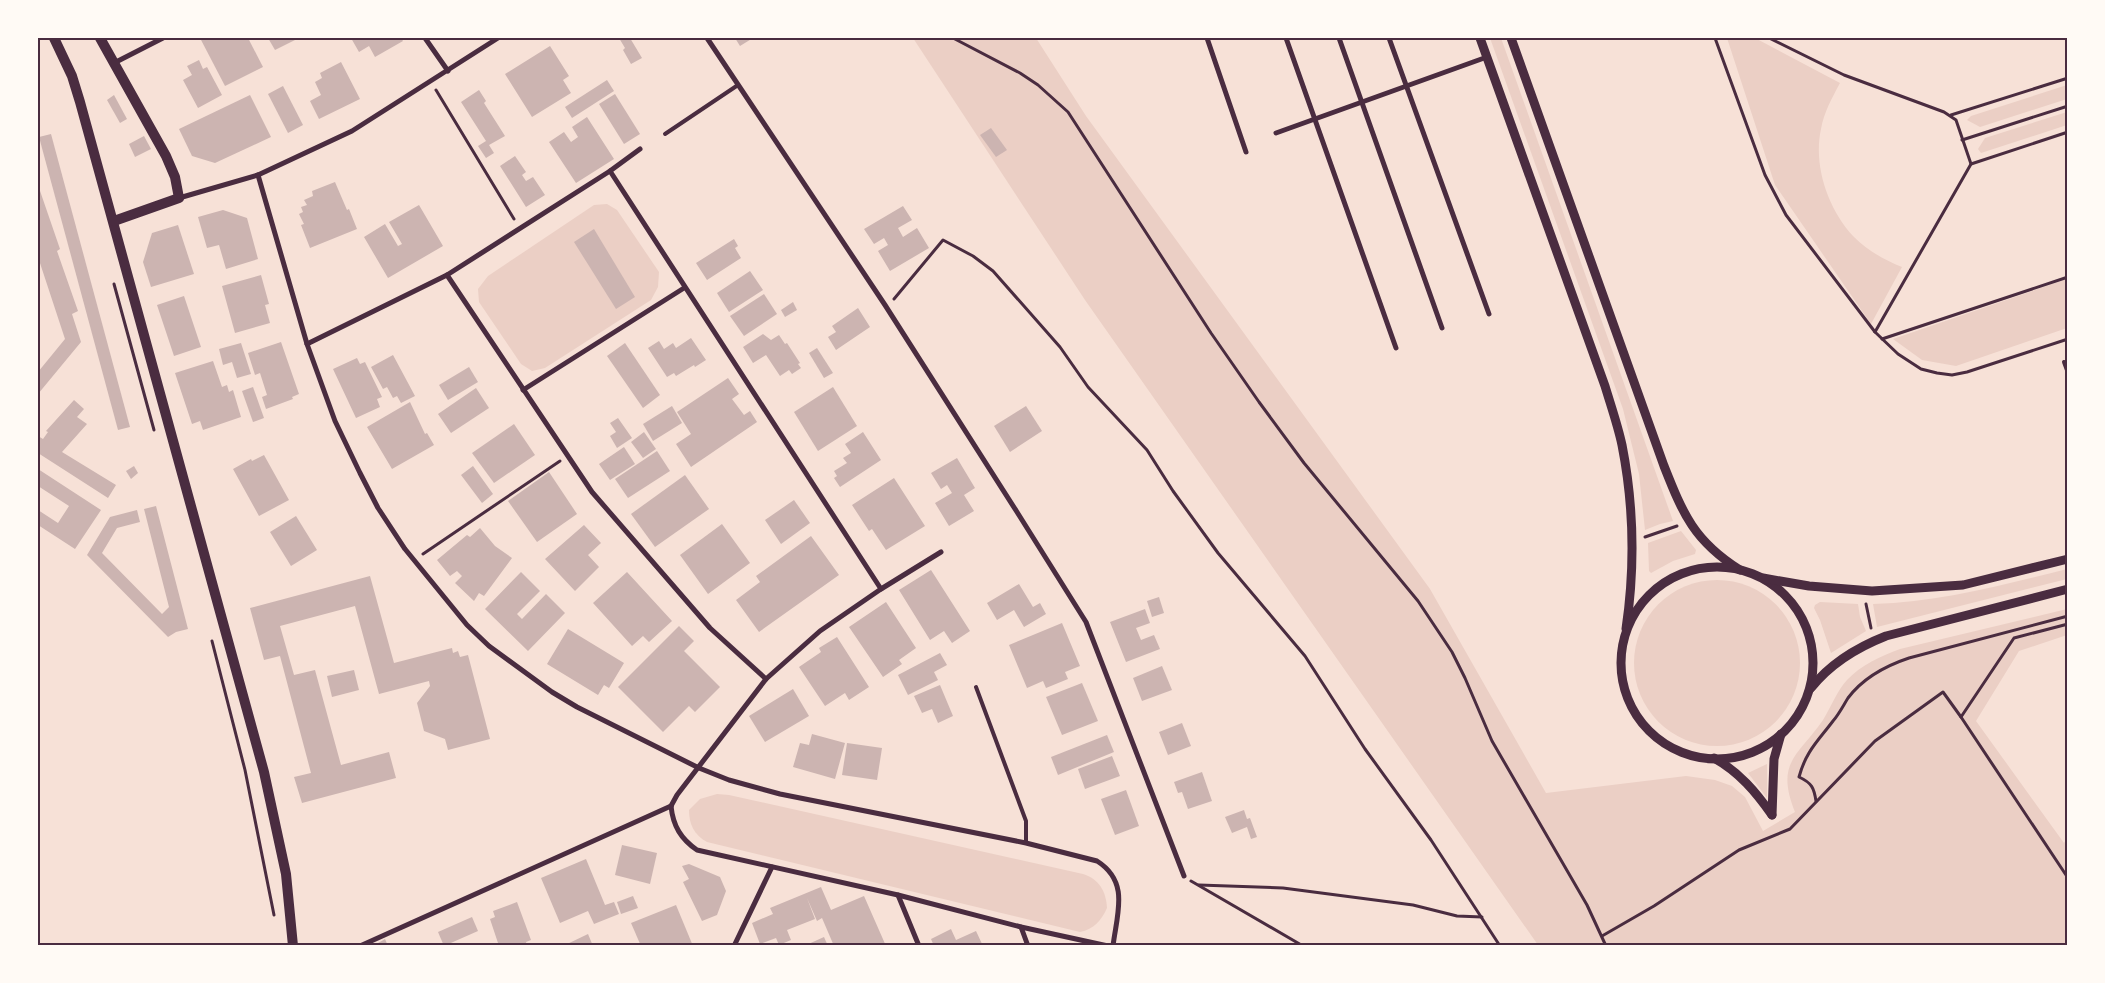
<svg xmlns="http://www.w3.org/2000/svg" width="2105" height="983" viewBox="0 0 2105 983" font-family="'Open Sans',sans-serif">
<rect width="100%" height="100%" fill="#f7e1d7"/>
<g fill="#ebcfc5">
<path d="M913 38H1036L1086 116 1430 589 1546 793 1686 776 1715 780 1732 786 1745 797 1763 831 1795 812C1775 762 1798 756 1823 720 1831 707 1837 691 1847 680 1861 665 1881 656 1900 649L2067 609V635L2019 651 1976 721 2064 843 2067 838V945H1538L1085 300Z"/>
<polygon points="1490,38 1501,38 1673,521 1660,524 1645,530 1639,474 1623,409"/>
<path d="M1727 38H1755L1840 83C1832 98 1824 112 1821 129 1813 166 1828 209 1853 236 1867 250 1884 260 1902 267L1871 324 1775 185Z"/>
<polygon points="2067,85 2067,99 1980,127 1967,120 1971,116"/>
<polygon points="2067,112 2067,125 1981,153 1978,149 1985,138"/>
<polygon points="607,204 617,210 659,272 658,287 651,300 545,368 532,371 521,364 479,302 478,289 488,276 594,205"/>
<polygon points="2067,279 2067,328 1956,366 1922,360 1893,339"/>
<polygon points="1681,531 1696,550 1695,554 1673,561 1651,573 1649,571 1648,543"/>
<path d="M2067 569V579L1877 627 1873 604C1940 602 2003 585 2067 569Z"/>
<circle cx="1717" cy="663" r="83"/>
<polygon points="1820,602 1858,604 1860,617 1866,631 1831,653 1820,620 1814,608 1815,605"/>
<polygon points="1767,764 1767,798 1748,773"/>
<path d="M717 794 729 795 1083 874C1099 879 1106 891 1107 908 1101 921 1094 929 1080 932L707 842C694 835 689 824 689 810L700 799Z"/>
</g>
<g fill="#ccb4b1">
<polygon points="200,38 248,38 263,67 225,86"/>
<polygon points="268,38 299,38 275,50"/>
<polygon points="351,38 401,38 403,41 375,57 369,46 359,52"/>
<polygon points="619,38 630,38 642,58 631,64 623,50 625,48"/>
<polygon points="735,38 753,38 740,46"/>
<polygon points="550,46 569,76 563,80 571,93 532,117 505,74"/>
<polygon points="199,60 203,69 207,67 222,95 198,108 183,80 192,75 187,66"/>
<polygon points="341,62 360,99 319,119 310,101 321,95 315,82 322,78 320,73"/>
<polygon points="607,80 614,91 572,118 565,107"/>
<polygon points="283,86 303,125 288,133 268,94"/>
<polygon points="479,90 486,101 484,103 505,136 489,145 494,153 486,158 478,146 486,141 461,102"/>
<polygon points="615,94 640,134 624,144 599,104"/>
<polygon points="114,95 127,119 120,123 107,100"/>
<polygon points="250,95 271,137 215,163 192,156 179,129"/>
<polygon points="587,117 614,159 576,183 549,142 564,132 571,142 578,137 572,127"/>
<polygon points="991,128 1007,150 996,157 980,135"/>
<polygon points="51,134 130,427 118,430 39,137"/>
<polygon points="144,136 151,149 135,157 129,144"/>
<polygon points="515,156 526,172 522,175 526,181 533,177 545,195 526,207 500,166"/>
<polygon points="335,182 347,210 349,209 357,229 310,248 301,225 304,224 299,214 303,212 301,207 307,205 304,200 313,196 312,191"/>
<polygon points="38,185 60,249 57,251 78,311 72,314 81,342 38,394 38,372 65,339 38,257"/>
<polygon points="419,205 443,246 388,278 364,237 385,224 398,246 402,244 389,222"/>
<polygon points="903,206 912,220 898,228 903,237 917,228 929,248 890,271 878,251 888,245 884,238 874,244 864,229"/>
<polygon points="223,210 247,218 258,259 226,269 219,245 207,248 198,217"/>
<polygon points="178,225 194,274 151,287 143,262 152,233"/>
<polygon points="594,229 635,297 616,309 574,242"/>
<polygon points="734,239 738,246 735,248 741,258 707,280 696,263"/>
<polygon points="750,271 763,290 729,312 717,293"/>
<polygon points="261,275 269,304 265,305 270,323 235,333 222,286"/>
<polygon points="764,294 777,314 744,336 730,316"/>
<polygon points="184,296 201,347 174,356 157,305"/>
<polygon points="793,302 797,310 785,317 781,310"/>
<polygon points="858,308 870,327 836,350 828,337 836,332 832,326"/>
<polygon points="763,334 771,340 779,335 785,344 787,343 800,363 798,364 801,368 792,374 789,370 780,376 766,355 753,363 743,347"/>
<polygon points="691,338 706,360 695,367 694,365 676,376 674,373 667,377 648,348 659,341 664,349 673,343 676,348"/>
<polygon points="281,342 299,394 292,397 293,399 266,409 262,397 267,395 260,373 255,375 248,353"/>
<polygon points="241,343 251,374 237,378 232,362 223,365 219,349"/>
<polygon points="625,343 660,395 643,408 607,356"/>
<polygon points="817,348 833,373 824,378 809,353"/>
<polygon points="393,355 415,396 401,403 397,396 393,398 387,387 383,389 371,367"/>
<polygon points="357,358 360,364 365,362 382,397 377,399 380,407 356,418 333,369"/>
<polygon points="213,361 222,387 227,385 229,392 233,390 241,417 203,430 200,421 192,424 175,373"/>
<polygon points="469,367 478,382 448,400 439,385"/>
<polygon points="728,378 739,394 732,399 744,415 750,411 757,422 691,467 676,444 691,434 677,412"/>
<polygon points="253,387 264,418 253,422 242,391"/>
<polygon points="833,387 857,426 818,451 794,412"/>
<polygon points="476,388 489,408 451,433 438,414"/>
<polygon points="74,400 84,409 77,417 87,424 62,452 116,485 108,498 38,453 38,436 43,439 48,432 46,431"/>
<polygon points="410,402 425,434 427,433 434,445 392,469 367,427"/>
<polygon points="672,406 682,423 653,441 643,424"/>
<polygon points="1026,406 1042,431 1010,452 994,426"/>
<polygon points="618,418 632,438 617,448 610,436 616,432 610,423"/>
<polygon points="514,424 535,455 494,483 472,453"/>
<polygon points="644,432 656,449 643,458 631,442"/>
<polygon points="863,432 881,460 840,487 834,478 837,476 834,471 847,463 843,458 851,453 845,444"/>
<polygon points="624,447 635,464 610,480 599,464"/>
<polygon points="657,451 670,471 628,498 615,479"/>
<polygon points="264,455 289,500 259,516 233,469 251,459 252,461"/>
<polygon points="957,458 975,488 964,495 974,511 949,526 935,503 952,493 947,485 941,489 931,473"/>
<polygon points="134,466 138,473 131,479 126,471"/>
<polygon points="473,466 493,494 482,503 461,475"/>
<polygon points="38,469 101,510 75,549 38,525 38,510 58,523 69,506 38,486"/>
<polygon points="549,472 577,514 537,542 508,501"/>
<polygon points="685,475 709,509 655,547 631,514"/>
<polygon points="894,478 925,526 886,550 872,529 869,531 852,505"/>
<polygon points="794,500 810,523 781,544 765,520"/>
<polygon points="156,506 188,629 176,632 168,637 87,555 110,517 137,510 140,522 117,528 102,553 162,614 169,607 144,509"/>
<polygon points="296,516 317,550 291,566 270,532"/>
<polygon points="722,524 750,563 708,594 680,555"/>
<polygon points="584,525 601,543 588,555 599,567 575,591 545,559"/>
<polygon points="480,528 495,546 512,558 484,596 479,593 474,601 455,583 462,576 457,571 450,576 437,560 467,535 470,537"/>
<polygon points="811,536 839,575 759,632 736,600 760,582 756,576"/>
<polygon points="931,570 970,631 952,643 944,631 930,640 899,590"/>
<polygon points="521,572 540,591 517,614 522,619 546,594 565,613 528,651 485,609"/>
<polygon points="627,572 672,621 649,642 643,636 632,646 593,603"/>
<polygon points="370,576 394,663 452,648 453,653 458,651 460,657 468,655 490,739 448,750 445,739 424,731 417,703 430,686 429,681 379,694 355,606 280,626 294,675 315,670 341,765 389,752 396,778 302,803 294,777 311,773 280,656 264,660 250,608"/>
<polygon points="1019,584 1033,607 1040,603 1046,614 1024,627 1014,610 997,620 987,603"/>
<polygon points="1159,597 1164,613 1152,617 1147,601"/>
<polygon points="886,602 916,648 899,660 902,664 883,677 849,627"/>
<polygon points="1145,609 1150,623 1136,628 1141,640 1154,635 1160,649 1126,662 1110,622"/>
<polygon points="1062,623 1080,666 1065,672 1068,679 1046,688 1043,681 1027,688 1009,645"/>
<polygon points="679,626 694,641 684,651 720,687 695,712 689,706 663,732 618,687"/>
<polygon points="568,629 624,663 609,688 604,685 598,695 547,664"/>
<polygon points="837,637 869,687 849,700 845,693 825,706 799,667 821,652 819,648"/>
<polygon points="940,653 947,665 934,672 938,680 908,695 898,675"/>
<polygon points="1162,666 1172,690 1142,701 1133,678"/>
<polygon points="354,670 359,690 332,697 327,676"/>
<polygon points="1082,683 1098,721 1062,735 1046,697"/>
<polygon points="940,685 953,716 938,723 932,709 922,713 914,696"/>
<polygon points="793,689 809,716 765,742 749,716"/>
<polygon points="1182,723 1191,746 1168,755 1159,732"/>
<polygon points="812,734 845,743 835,779 793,767 800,743 809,745"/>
<polygon points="1107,735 1114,752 1058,775 1051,757"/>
<polygon points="847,743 882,748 877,780 842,775"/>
<polygon points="1112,756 1120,776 1085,789 1078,769"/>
<polygon points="1202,772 1212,801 1188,809 1182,792 1178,793 1174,782"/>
<polygon points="1126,790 1139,826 1115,835 1101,799"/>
<polygon points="1244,810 1247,819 1250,818 1257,837 1251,839 1247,827 1232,833 1225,817"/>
<polygon points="622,845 657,853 650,884 615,875"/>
<polygon points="586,859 605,905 614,902 619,914 594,924 588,911 560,923 541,878"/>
<polygon points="689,864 720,877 726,891 717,915 702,921 683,882 689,879 682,866"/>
<polygon points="821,887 831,910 864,896 886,946 834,946 822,918 817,921 807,898 815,919 787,930 791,940 779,945 776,938 760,944 752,923 773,914 770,908"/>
<polygon points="633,896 638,908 621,914 617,902"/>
<polygon points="517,902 531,940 526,942 527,946 499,946 490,919 495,917 493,911"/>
<polygon points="676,905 693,946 641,946 631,923"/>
<polygon points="472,917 478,931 444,946 438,932"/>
<polygon points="951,929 956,940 976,931 983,946 934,946 931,939"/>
<polygon points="588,934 593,946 563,946"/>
<polygon points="824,937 828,946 804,946"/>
<polygon points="385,939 388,946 373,946"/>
</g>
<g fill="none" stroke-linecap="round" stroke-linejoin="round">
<g stroke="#4a2c40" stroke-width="3">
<polyline points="953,38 1020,73 1038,85 1068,112 1211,333 1259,402 1304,463 1418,601 1452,652 1465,678 1492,741 1587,905 1606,946"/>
<polyline points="1715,38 1765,175 1786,215 1875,332 1898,354 1921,369 1937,373 1952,375 1967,372 2068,339"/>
<polyline points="1769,38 1844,75 1944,112 1956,120 1971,164 1875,332"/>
<polyline points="436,90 514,219"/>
<polyline points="1951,115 2068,78"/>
<polyline points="1962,140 2068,106"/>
<polyline points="1971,164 2068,132"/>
<polyline points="114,284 154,430"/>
<polyline points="894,299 943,240 973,256 993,271 1060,347 1088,387 1147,450 1173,491 1218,553 1305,656 1365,749 1431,840 1500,946"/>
<polyline points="1882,339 2068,277"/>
<polyline points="1645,537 1677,526"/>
<polyline points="423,554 560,461"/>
<polyline points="1866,604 1871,628"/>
<polyline points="212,641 245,770 274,915"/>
<polyline points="1961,717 2014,638 2068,624"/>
<path d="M1816 801C1814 788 1812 783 1799 777 1806 751 1818 741 1833 721 1839 714 1843 706 1848 698 1863 678 1885 666 1909 658L2068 616"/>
<polyline points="1191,881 1303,946"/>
<polyline points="1199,885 1283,888 1413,905 1457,916 1482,917"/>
<polyline points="1602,936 1654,906 1739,850 1790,829 1875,741 1943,692 1961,717 2068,878"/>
</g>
<g stroke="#4a2c40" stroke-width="4">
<polyline points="665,134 738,85"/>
<polyline points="2064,362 2068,373"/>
<polyline points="976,687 1026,821 1026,843"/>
</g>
<g stroke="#4a2c40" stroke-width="5">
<polyline points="425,38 448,71"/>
<polyline points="707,38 885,305 1017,512 1086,622 1184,876"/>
<polyline points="1207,38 1246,152"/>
<polyline points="1286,38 1396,348"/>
<polyline points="1339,38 1442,328"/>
<polyline points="1389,38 1489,314"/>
<polyline points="114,63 163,38"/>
<polyline points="1276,133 1487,57"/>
<polyline points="610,171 881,589"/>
<path d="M258 175 307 344 335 421 360 473 378 508 405 549 467 625 489 646 552 692 577 707 699 768 729 780 780 794 1026 843 1097 861C1130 882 1117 913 1113 946"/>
<polyline points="179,198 258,175 352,131 498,38"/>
<polyline points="447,275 592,492 710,628 766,679"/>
<polyline points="307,344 447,275 610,171 640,149"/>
<polyline points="523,390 684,288"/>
<path d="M671 806C673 826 681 839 697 850L898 895 1021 927 1108 946"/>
<polyline points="671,806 677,795 766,679 820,631 881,589 941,552"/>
<polyline points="898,895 919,946"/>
<polyline points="1021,927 1028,946"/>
<polyline points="360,946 671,806"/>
<polyline points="734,946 772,867"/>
</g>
<g stroke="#4a2c40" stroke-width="9">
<path d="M1480 38 1605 386C1611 406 1618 426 1622 445 1634 506 1635 568 1626 629"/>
<path d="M1511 38 1664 466C1683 514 1694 541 1740 570"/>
<circle cx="1717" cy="663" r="96"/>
<polyline points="1763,578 1809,586 1872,591 1963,585 2068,559"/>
<path d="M1811 688C1830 664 1858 647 1886 636L2068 589"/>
<path d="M1714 758C1739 772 1756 792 1772 815"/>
<polyline points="1772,815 1774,759 1781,734"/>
</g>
<g stroke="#4a2c40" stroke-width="10">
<polyline points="54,38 72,76 80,102 264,772 286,874 293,946"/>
<polyline points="100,38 166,156 175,177 179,198 114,221"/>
</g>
</g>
<rect width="2105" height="983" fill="none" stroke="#fffaf5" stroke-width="78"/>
<rect x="39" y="39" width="2027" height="905" fill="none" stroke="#4a2c40" stroke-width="2"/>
</svg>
